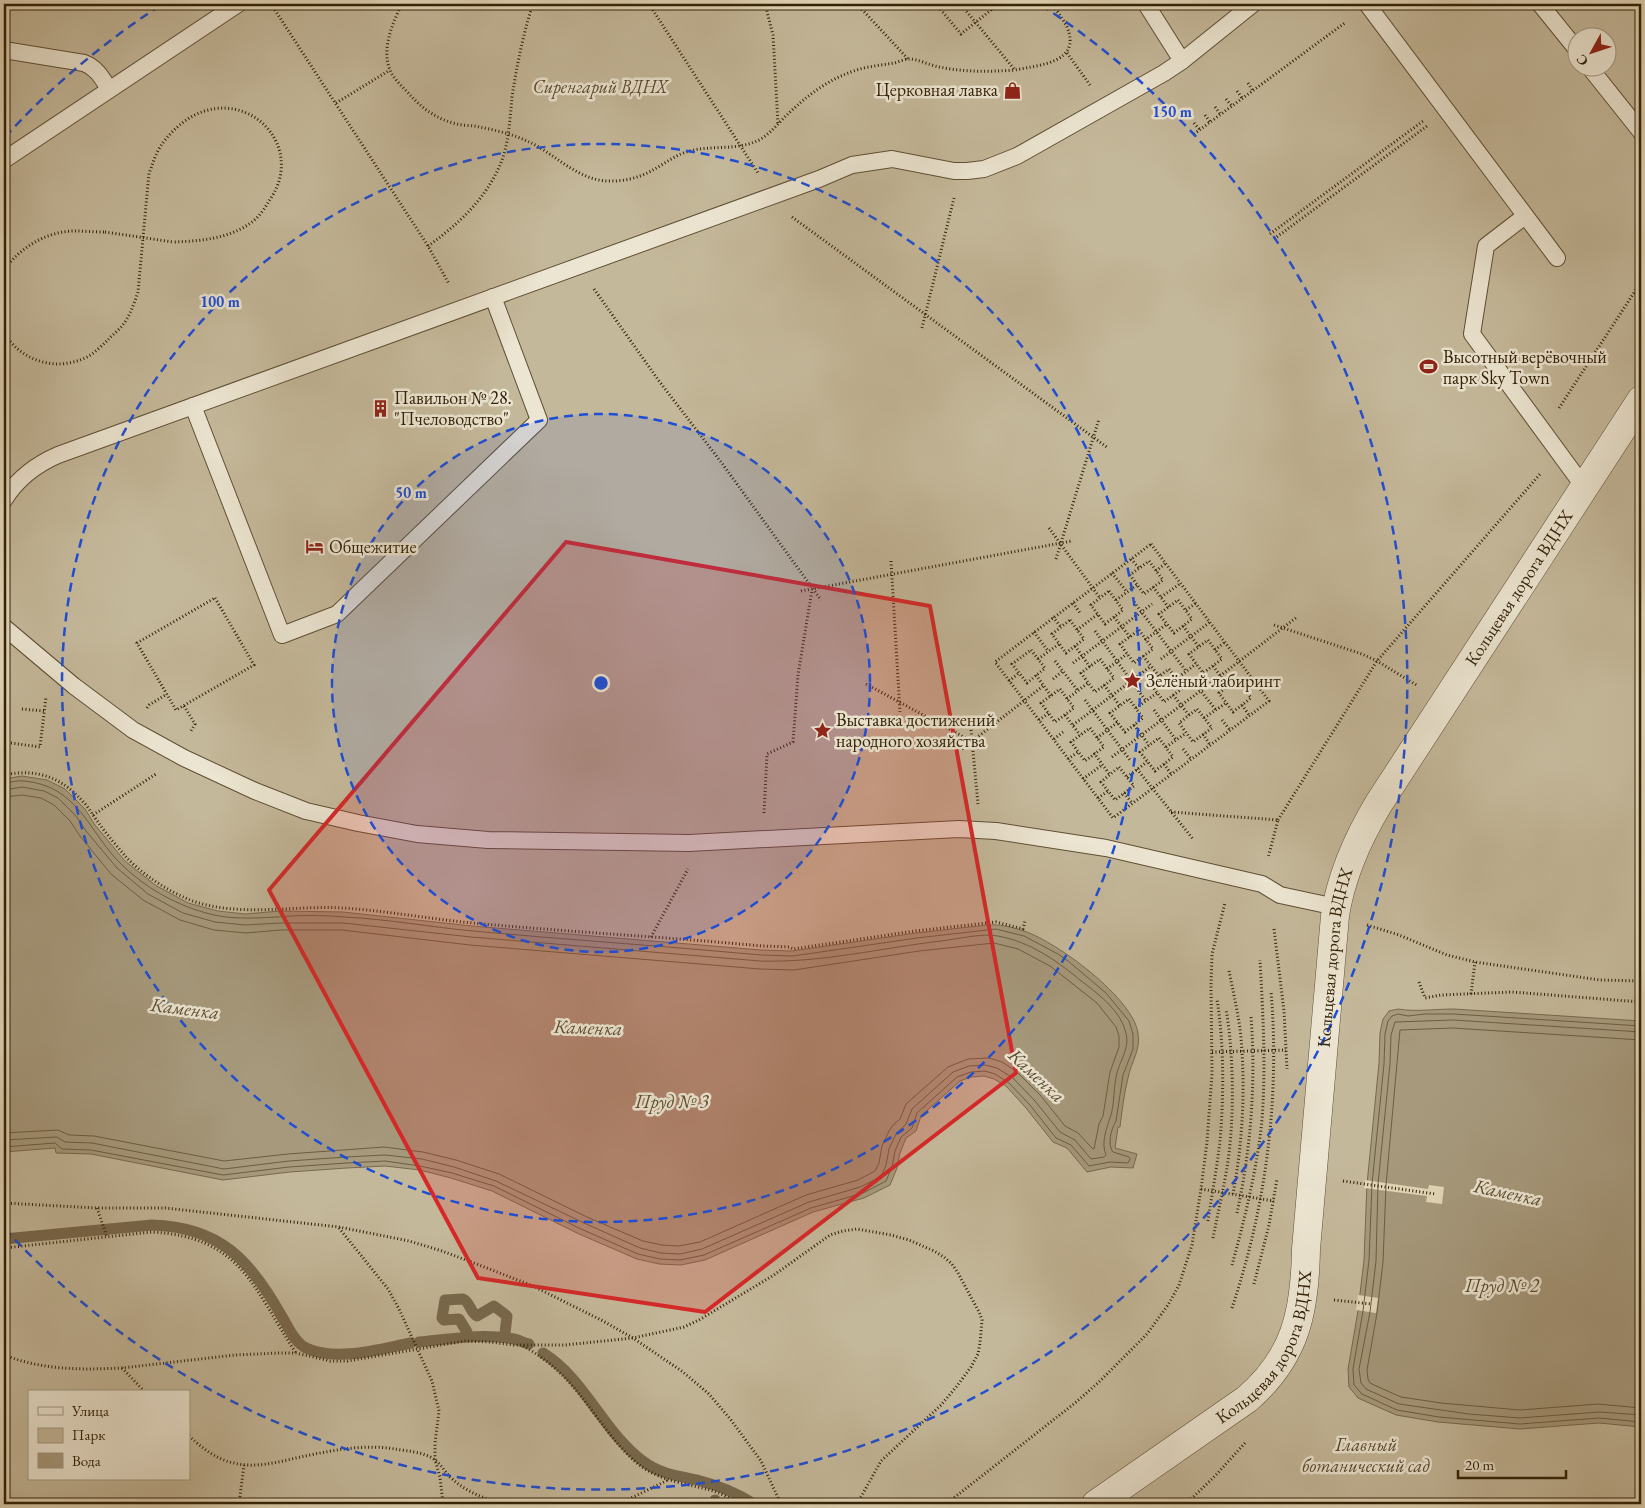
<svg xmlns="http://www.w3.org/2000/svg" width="1645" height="1508" viewBox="0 0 1645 1508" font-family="'EB Garamond',serif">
<rect width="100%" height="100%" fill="#e2d7b8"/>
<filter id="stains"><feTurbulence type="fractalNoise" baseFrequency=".004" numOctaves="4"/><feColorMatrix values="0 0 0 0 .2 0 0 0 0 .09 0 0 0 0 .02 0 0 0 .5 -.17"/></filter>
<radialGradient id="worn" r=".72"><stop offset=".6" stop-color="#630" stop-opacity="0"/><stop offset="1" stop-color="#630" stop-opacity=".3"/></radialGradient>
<path fill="#c4b89a" stroke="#7c6d52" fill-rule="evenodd" d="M4 4H1641V1504H4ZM1578 38H1608V68H1578ZM29 1392H189V1479H29Z"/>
<g fill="#a6997c" stroke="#78694e">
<path d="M22 776 47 780 65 789 85 809 95 825 125 861 155 885 188 903 218 911 245 914 280 911 343 912 472 926 761 950 792 951 916 933 987 925C999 924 1012 927 1024 931 1057 942 1133 998 1138 1033 1141 1050 1131 1062 1128 1078 1124 1094 1122 1111 1120 1127H1118L1115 1148 1137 1154 1133 1168 1111 1167 1087 1172 1067 1148 1053 1142 1026 1108 1006 1086 994 1079 984 1076 971 1077 960 1081 921 1116 916 1131 906 1138 900 1153 897 1168 890 1185 864 1198 813 1212 705 1260 681 1265 659 1264 637 1259 579 1234 492 1191 451 1178 420 1170 385 1166 347 1168 290 1172 223 1180 91 1154 56 1153 55 1148 4 1152V779Z"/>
<path d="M1398 1009C1415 1012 1436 1009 1454 1009L1641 1021V1427L1599 1423 1520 1429 1438 1422 1396 1415 1358 1398 1349 1387 1348 1369 1358 1311 1364 1260 1367 1184 1379 1063 1380 1033 1383 1019 1389 1011Z"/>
</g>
<g fill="#e2d7b8">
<polygon points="1365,1180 1428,1189 1429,1185 1444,1187 1442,1204 1426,1202 1427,1196 1364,1188"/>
<polygon points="1358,1295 1378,1298 1376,1313 1356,1310"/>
</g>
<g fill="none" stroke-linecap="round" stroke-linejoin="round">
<g stroke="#6c5e42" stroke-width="1">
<path d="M4 783C10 783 17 780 24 781 79 786 88 832 122 865 146 888 174 904 206 913 230 920 254 918 278 917 300 915 322 915 344 917 387 919 430 927 473 931 569 940 665 946 761 955L793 956 917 938 987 930 996 929 1024 936 1058 954 1068 961 1106 993 1129 1021 1133 1034V1049L1123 1075 1116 1121C1111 1129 1107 1145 1113 1152L1129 1157 1130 1159 1128 1163 1110 1162 1089 1166 1071 1145 1056 1138 1030 1105 1009 1083 995 1074 985 1071 971 1072 957 1077 917 1113 912 1128 901 1137 895 1151 892 1167 886 1181 863 1193 811 1208 704 1255 680 1260 660 1259 638 1254 581 1229 494 1186 452 1173 420 1166 385 1161 347 1163 289 1167 223 1175 91 1150 62 1149 55 1143 4 1147"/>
<path d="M4 790 22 787 44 791 58 798 76 816 86 831 117 868 148 894 183 913 215 922 245 925 281 923H343L471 937 760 961C821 963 881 948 941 941 958 939 981 933 998 936 1030 942 1056 960 1080 980 1097 993 1119 1009 1125 1030 1131 1046 1121 1058 1117 1073 1113 1087 1115 1105 1110 1118 1106 1130 1101 1143 1106 1155L1104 1157 1091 1159 1075 1140 1060 1132 1035 1101 1013 1078 997 1068 985 1065 969 1066 953 1072 912 1109 906 1124 896 1134 889 1149 886 1165 881 1177 860 1187 809 1202 702 1249 680 1254 661 1253 640 1248 584 1223 496 1181 454 1167 422 1159 385 1155 346 1157 289 1161 224 1169 92 1143 65 1142 57 1137 4 1140"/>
<polyline points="4,797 22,795 41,798 54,805 70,821 80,836 111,874 143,900 180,920 214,930 246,933 281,930 342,930 470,945 760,969 794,970 919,951 994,943 1018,949 1050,966 1097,1003 1116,1027 1119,1036 1119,1047 1110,1072 1103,1116 1099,1124 1094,1149 1092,1148 1078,1133 1065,1126 1041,1096 1016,1071 1002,1062 989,1058 968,1059 948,1067 906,1104 900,1119 893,1125 889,1131 882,1146 879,1163 875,1171 858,1180 806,1195 700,1242 679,1246 662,1245 643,1241 587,1217 499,1174 456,1160 423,1152 384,1147 288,1154 224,1161 94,1136 69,1135 58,1130 4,1133"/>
<polyline points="1641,1026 1454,1014 1425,1014 1408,1016 1398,1014 1392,1016 1388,1021 1385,1034 1384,1064 1372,1184 1369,1260 1363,1311 1353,1369 1354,1385 1362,1394 1397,1410 1439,1417 1520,1424 1599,1418 1641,1422"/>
<polyline points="1641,1032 1453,1020 1395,1022 1391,1035 1390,1064 1378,1184 1376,1261 1370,1312 1359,1369 1361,1383 1366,1389 1399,1404 1469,1414 1520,1418 1599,1412 1641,1415"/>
<polyline points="1641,1040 1453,1028 1400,1030 1386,1185 1383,1262 1377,1313 1367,1370 1368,1379 1370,1383 1383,1389 1401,1397 1441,1403 1520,1410 1598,1404 1641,1408"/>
</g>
<g stroke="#78694e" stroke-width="11">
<path d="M4 1239 152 1225C220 1227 250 1260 281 1315 288 1326 294 1342 306 1348 337 1362 380 1349 411 1343"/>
<path d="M467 1332 459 1319 444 1320 442 1318 445 1300 463 1299C470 1302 470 1312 477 1316L494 1306 507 1316 505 1333"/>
<path d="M419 1342C450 1339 484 1333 514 1339 519 1340 524 1343 529 1344"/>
<path d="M543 1353C586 1380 603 1432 644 1462 660 1474 679 1476 697 1480 717 1485 737 1493 754 1504"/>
<polyline points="715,1504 715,1500"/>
</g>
<defs>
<g id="service">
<polyline points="1146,4 1182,61"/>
<polyline points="1367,4 1557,258"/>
<polyline points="1540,4 1578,51"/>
<path d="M4 50 84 63C97 68 102 78 109 89"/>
<polyline points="1590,68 1641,132"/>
<polyline points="4,160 238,4"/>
<polyline points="1525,216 1486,246 1472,334 1584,487"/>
<polyline points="193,406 282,635 337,614 539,420 493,297"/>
<path d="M4 500C17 479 35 465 58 455L819 179 852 165 892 159 954 171H967L984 169 1017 156 1164 73 1182 61 1253 4"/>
<polyline points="4,627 74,686 133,730 184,758 255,791 306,811 358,823 417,834 488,840 689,843 959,829 996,831 1106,848 1262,884 1280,895 1336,907"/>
</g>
<g id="minor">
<path id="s1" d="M1096 1504 1247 1399C1296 1357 1305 1311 1306 1249L1335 916C1341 875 1358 838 1379 803L1641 400"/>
</g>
</defs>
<use href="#service" stroke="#5f4f35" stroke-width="18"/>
<use href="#minor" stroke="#5f4f35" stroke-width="29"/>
<g stroke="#332209" stroke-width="3" stroke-dasharray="1 2.5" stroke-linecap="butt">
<polyline points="271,4 428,246 449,284"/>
<path d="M402 4C393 22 381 49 390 70 394 80 405 89 412 97 424 110 439 120 457 124 464 126 472 125 479 127 495 130 512 134 527 141 555 153 579 183 613 181 626 181 641 177 653 170 664 164 674 156 686 152 711 144 737 152 761 139 772 132 780 121 789 113 810 93 832 77 860 69 871 66 883 65 894 63 899 62 904 59 909 59 918 59 929 65 939 67 964 72 989 72 1015 70"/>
<polyline points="649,4 758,173"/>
<polyline points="765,4 773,35 778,124"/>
<polyline points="857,4 908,59"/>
<polyline points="936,4 961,34 991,10 985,4"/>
<path d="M962 6 1015 70C1039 65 1082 63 1067 27 1063 19 1057 11 1052 4"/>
<polyline points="1067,53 1090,85"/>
<polyline points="1248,83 1253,91"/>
<polyline points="1237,91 1242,98"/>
<polyline points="1226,99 1232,106"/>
<polyline points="336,103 390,70"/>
<polyline points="1215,107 1221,115"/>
<polyline points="1205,115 1210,122"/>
<polyline points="1194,123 1200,130"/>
<polyline points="1194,134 1346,22"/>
<polyline points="792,217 1108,448"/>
<polyline points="1270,234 1423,121"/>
<polyline points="1274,239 1427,126"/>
<path d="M428 246C459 224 488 197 502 160 509 141 510 118 512 97 517 65 523 34 533 4"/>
<path d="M4 270C20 248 45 232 73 231 83 231 94 232 105 232"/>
<polyline points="594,289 659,381 721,462 821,600"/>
<polyline points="922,328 954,198"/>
<path d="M4 333C22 362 57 372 87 357 95 353 102 345 108 340 112 335 118 331 122 326 130 316 134 304 138 292L149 173C152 167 153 161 156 155 161 143 171 132 182 123 241 78 310 144 269 201 265 208 259 217 252 222 229 239 200 241 173 242"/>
<polyline points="1559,408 1641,282"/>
<polyline points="1049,528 1100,598"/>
<polygon points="1151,544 1269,701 1113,818 995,662"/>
<polyline points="1056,559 1099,419"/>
<polyline points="1131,559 1139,568"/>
<polyline points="891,561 900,712"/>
<polygon points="1149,561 1163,580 1144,594 1130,575"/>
<polyline points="1156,571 1166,563"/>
<polyline points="1112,573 1127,592"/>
<polyline points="1153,587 1169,608"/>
<polyline points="801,591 1072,541"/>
<polygon points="1109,591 1123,610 1105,624 1091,605"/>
<polyline points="1161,597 1181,583"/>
<polygon points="215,598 254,665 176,710 137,643"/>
<polyline points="1116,600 1137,585"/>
<polygon points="1178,600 1192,619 1174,633 1159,614"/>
<polyline points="1134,602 1186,671"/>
<polyline points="1073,603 1080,613"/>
<polyline points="1186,610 1196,603"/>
<polyline points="1053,617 1061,627"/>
<polyline points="1114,617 1130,637"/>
<polygon points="1070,620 1084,639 1066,653 1052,634"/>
<polyline points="1274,625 1362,654 1377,661 1418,686"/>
<polyline points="1183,626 1199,647"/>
<polyline points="1077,630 1098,614"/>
<polygon points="1139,630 1153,649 1134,663 1120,644"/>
<polyline points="1095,631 1146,701"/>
<polyline points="1034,632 1048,651"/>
<polyline points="1145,640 1167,624"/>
<polygon points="1208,640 1222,659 1203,673 1189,654"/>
<polyline points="1075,646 1090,667"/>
<polygon points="1031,650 1045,668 1027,683 1012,664"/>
<polyline points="1215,650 1225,642"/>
<polyline points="1143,656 1159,676"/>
<polyline points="1038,659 1059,644"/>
<polygon points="1100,659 1114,678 1095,692 1081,673"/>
<polyline points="1161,659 1210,622"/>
<polyline points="1055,661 1078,691"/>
<polyline points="1073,663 1152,604"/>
<polyline points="1213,666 1228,686"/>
<polyline points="1107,669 1127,654"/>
<polygon points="1169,669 1183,688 1164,702 1150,683"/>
<polyline points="1036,675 1051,696"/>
<polyline points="1220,676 1297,617"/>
<polyline points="1053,679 1063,671"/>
<polyline points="1176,679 1196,664"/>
<polygon points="1237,679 1251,698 1233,712 1219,693"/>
<polyline points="1009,681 1019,673"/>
<polyline points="1193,681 1216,710"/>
<polyline points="866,684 984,748"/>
<polyline points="1104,685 1120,706"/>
<polygon points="1060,689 1074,708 1055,722 1041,703"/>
<polyline points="1244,689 1254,681"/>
<polyline points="1173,695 1189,715"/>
<polyline points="1067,699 1088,683"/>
<polygon points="1129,699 1143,718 1125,732 1110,713"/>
<polyline points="1085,700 1130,760"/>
<polyline points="1242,705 1249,715"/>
<polyline points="184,706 195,724 191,731"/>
<polyline points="147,708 149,705 167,694"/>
<polyline points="1136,708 1157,693"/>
<polyline points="22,709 44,711"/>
<polygon points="1197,709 1212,728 1193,742 1179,723"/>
<polyline points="1154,710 1176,740"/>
<polyline points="1065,715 1080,735"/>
<polyline points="1204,718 1226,703"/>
<polyline points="1039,720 1049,713"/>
<polyline points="1222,720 1230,730"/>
<polyline points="1073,725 1151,666"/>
<polyline points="1134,725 1149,745"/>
<polygon points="1090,728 1104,747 1085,761 1071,742"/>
<polyline points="971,730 978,804"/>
<polyline points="1203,734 1210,745"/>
<polyline points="1097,738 1118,722"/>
<polygon points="1159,738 1173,757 1155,771 1140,752"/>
<polyline points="1054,739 1063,732"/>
<polyline points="4,742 40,747 46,697"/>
<polyline points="1166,747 1186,733"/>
<polyline points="962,749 1043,686"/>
<polyline points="1183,749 1191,759"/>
<polyline points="1094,753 1110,775"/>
<polyline points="1112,757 1211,683"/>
<polyline points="1068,759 1078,752"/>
<polyline points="1164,764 1171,774"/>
<polygon points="1119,767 1134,786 1115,800 1101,782"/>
<polyline points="1137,769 1193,839"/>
<path d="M4 775C39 768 63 778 86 805 91 811 94 817 98 822 106 834 117 846 126 857 143 875 168 891 190 900 238 918 293 905 344 908 387 911 430 919 473 923 569 932 666 937 762 946L789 947 793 949 915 931 996 922 1023 929 1025 921"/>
<polyline points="1127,777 1147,762"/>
<polyline points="1083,779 1102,765"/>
<polyline points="1124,793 1132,803"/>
<polyline points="1098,798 1108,791"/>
<polyline points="1171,812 1278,820 1268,858"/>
<polyline points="764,813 767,754 793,742 798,675 812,590"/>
<polyline points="93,815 156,774"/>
<polyline points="1278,820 1377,661 1541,473"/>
<polyline points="1367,925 1399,935 1447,955 1475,962 1600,980 1641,981"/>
<polyline points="1274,929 1284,1011 1287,1069"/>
<polyline points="651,937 688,869"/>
<path d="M1229 971C1233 990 1237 1009 1240 1028 1246 1083 1243 1141 1233 1194"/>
<polyline points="1419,982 1425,998 1441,995 1512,992 1641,1002"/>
<polyline points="1471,994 1475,962"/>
<polyline points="1212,1052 1286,1050"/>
<polyline points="1343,1181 1435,1194"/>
<polyline points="1201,1189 1274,1201"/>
<polyline points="4,1203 97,1208 165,1208 339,1227 409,1241 442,1251 487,1268 533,1286 603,1321 633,1338 683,1372 709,1394 731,1420 761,1461 781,1504"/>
<polyline points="97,1208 107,1237"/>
<path d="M1237 1213C1251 1148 1256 1083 1251 1017"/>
<path d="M1208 1221C1212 1194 1217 1167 1220 1141 1224 1094 1224 1045 1217 999"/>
<polyline points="339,1228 388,1289 399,1309 432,1381 439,1411 435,1443 435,1460 440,1477 443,1504"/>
<path d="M1213 1238C1219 1207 1227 1176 1230 1144 1234 1103 1233 1050 1226 1009"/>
<path d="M4 1248 152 1232C242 1237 253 1288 296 1353"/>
<path d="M1232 1265C1245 1218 1257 1169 1262 1120 1266 1066 1263 1014 1260 960"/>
<polyline points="1254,1284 1269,1225 1277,1179"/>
<polyline points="1334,1300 1371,1304"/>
<path d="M1232 1308C1266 1206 1280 1099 1271 991"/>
<path d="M523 1346C556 1364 574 1386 596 1416 610 1434 623 1453 642 1467 662 1481 687 1484 710 1490 721 1493 731 1499 741 1504"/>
<path d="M4 1355C42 1370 81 1370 122 1368L235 1355 279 1353H296L330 1361H348L465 1341 490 1342 514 1345H565L633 1338 670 1330 684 1327 699 1320 774 1275 830 1235 843 1231 857 1229 891 1235 909 1240 934 1251 944 1257 952 1264 958 1273 979 1312 982 1320 980 1343 978 1354 971 1367 957 1386 941 1405 881 1461 857 1504"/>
<polyline points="122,1368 145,1392"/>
<path d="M189 1436C201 1447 217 1460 234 1463 257 1469 281 1461 305 1456 335 1450 364 1444 395 1449 407 1451 425 1452 435 1460 441 1464 445 1472 450 1477 466 1492 483 1498 503 1504"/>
<polyline points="239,1504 244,1465"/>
<polyline points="619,1504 668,1480"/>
<polyline points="946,1504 1075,1403 1099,1382 1147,1334 1168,1305 1179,1285 1192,1245 1201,1189 1207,1142 1212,1074 1211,986 1212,954 1225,903"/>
<polyline points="1186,1504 1215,1476 1245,1443"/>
</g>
<use href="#service" stroke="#ece5d1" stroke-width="16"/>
<use href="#minor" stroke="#ece5d1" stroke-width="28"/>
<polyline stroke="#332209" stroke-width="3" stroke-dasharray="1 2.5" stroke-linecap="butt" points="105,232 173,242"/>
</g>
<path fill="#d62828" fill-opacity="0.2" stroke="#d62828" stroke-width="4" stroke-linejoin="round" d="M566 542 930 606 1016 1073 705 1312 478 1278 269 890Z"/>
<circle cx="601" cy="683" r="269" fill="#1d4ed8" fill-opacity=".12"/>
<g fill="none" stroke="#1d4ed8" stroke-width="2.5" stroke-dasharray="9 6">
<circle cx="601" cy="683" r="269"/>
<circle cx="601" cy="683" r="539"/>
<path d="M5 137A808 808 0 0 1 161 5M1041 5A808 808 0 1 1 5 1229"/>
</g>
<defs>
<symbol id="shop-bare" viewBox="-9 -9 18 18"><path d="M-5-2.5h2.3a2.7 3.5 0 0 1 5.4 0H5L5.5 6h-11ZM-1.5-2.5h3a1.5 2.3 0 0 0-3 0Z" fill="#8f2418" stroke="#ece5d1" stroke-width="2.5" paint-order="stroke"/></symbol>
<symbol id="stadium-bare" viewBox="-9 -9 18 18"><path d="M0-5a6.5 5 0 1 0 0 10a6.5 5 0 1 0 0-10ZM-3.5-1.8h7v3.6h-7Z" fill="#8f2418" stroke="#ece5d1" stroke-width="2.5" paint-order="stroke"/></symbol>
<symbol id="building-bare" viewBox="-9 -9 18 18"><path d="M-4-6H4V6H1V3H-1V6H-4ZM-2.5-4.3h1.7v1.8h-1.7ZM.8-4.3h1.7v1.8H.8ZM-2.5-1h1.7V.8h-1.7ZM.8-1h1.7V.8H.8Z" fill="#8f2418" stroke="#ece5d1" stroke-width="2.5" paint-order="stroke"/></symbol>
<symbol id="hotel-bare" viewBox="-9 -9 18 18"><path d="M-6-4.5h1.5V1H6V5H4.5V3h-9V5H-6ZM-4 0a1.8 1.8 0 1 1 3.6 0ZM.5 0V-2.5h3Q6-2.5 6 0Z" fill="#8f2418" stroke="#ece5d1" stroke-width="2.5" paint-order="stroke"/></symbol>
<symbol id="sight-bare" viewBox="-9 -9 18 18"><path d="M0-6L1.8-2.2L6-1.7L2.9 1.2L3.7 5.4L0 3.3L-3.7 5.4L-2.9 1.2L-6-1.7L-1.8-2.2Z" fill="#8f2418" stroke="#ece5d1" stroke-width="2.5" paint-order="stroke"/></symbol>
</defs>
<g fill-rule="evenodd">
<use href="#shop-bare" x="1000" y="78" width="25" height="25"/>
<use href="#stadium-bare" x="1416" y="354" width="25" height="25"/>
<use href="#building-bare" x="368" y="396" width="25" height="25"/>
<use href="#hotel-bare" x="302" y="534" width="25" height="25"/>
<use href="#sight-bare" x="1120" y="668" width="25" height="25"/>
<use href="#sight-bare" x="810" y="718" width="25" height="25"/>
</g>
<g text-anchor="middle" stroke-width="5" stroke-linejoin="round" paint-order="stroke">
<g font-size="18" font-style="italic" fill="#57482d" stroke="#ece5d1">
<text x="600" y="93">Сиренгарий ВДНХ</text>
<text x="1366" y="1451">Главный<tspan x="1366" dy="21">ботанический сад</tspan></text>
</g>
<g font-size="18" fill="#332209" stroke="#ece5d1" text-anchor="start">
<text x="998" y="96" text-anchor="end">Церковная лавка</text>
<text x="1443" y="363">Высотный верёвочный<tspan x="1443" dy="21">парк Sky Town</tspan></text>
<text x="394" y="404">Павильон № 28.<tspan x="394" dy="21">"Пчеловодство"</tspan></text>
<text x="329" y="553">Общежитие</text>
<text x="1146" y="687">Зелёный лабиринт</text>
<text x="836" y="726">Выставка достижений<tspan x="836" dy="21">народного хозяйства</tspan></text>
</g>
<g font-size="18" fill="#332209" stroke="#ece5d1">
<text dy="6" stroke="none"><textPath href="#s1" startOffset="1064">Кольцевая дорога ВДНХ</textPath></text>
<text dy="6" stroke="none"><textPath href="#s1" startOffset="644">Кольцевая дорога ВДНХ</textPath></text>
<text dy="6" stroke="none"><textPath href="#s1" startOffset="239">Кольцевая дорога ВДНХ</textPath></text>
</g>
<g font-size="19" font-style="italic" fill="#5b4c31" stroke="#ece5d1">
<text transform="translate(185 1008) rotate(7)" y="7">Каменка</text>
<text transform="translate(588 1027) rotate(2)" y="7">Каменка</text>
<text transform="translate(1037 1075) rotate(43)" y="7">Каменка</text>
<text x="672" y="1108">Пруд № 3</text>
<text transform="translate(1508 1192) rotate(12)" y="7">Каменка</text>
<text x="1502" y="1292">Пруд № 2</text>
</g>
</g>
<circle cx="601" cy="683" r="8" fill="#1d4ed8" stroke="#ece5d1" stroke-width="2.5"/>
<g font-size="15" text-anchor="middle" font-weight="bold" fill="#1d4ed8" stroke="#ece5d1" stroke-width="5" stroke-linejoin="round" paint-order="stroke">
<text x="1172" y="117">150 m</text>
<text x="220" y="307">100 m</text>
<text x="411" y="498">50 m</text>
</g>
<rect width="1645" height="1508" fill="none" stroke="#e2d7b8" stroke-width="20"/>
<rect x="5" y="5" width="1635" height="1498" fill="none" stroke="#332209" stroke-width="2.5"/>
<rect x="10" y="10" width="1625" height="1488" fill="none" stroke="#332209"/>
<rect x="28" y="1390" width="162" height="90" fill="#ece5d1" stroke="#a29781"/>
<rect x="38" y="1407" width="25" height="8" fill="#ece5d1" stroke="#a29781"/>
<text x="72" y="1416" font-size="15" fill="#332209">Улица</text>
<rect x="38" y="1428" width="25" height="15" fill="#c4b89a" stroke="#a29781"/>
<text x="72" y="1440" font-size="15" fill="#332209">Парк</text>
<rect x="38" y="1453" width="25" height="15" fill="#a6997c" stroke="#a29781"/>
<text x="72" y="1466" font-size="15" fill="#332209">Вода</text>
<g transform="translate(1592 52) rotate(230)"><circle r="24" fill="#ece5d1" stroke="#a29781"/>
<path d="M0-4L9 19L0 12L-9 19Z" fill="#8f2418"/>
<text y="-8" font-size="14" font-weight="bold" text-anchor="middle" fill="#332209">С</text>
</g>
<path d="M1458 1470v8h108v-8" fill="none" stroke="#332209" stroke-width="2.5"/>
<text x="1465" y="1470" font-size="15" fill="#332209" stroke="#ece5d1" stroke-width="4" paint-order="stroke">20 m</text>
<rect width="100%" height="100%" filter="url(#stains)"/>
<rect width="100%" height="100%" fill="url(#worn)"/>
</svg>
